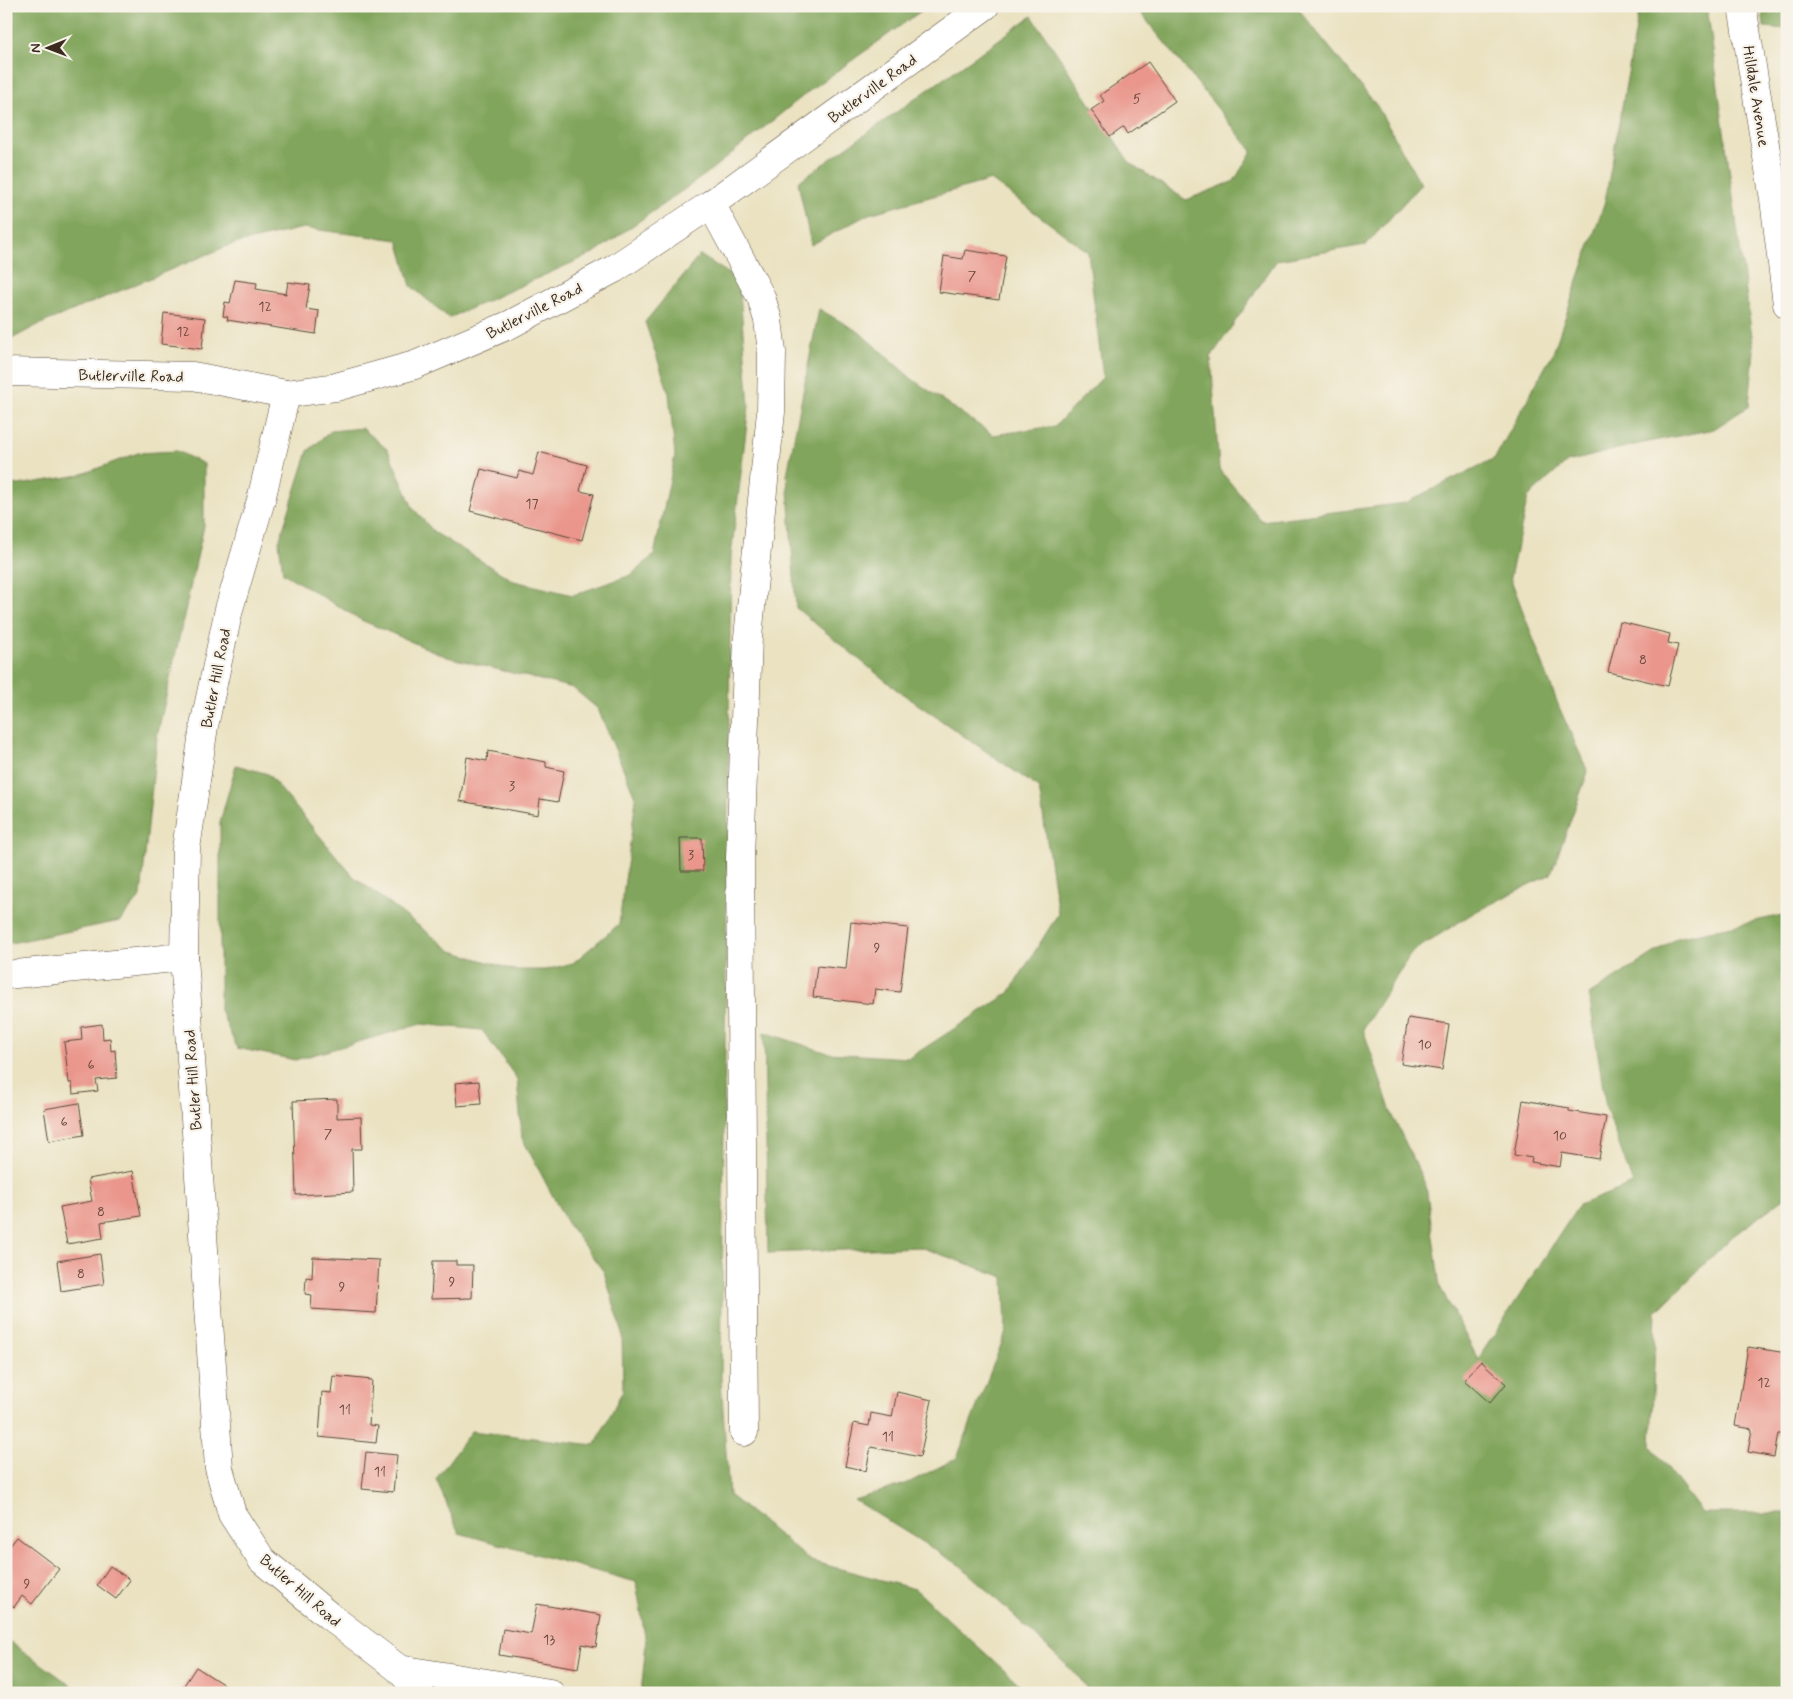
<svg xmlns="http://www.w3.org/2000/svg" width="1793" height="1699" viewBox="0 0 1793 1699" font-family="Mynerve,sans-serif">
<rect width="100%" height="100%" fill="#f7f3e8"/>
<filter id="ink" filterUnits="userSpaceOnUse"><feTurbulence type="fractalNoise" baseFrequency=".02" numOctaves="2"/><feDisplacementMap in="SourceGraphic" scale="10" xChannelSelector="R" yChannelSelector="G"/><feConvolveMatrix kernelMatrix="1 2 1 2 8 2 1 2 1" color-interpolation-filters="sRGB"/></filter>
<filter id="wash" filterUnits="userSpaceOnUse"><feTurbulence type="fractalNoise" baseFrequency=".0096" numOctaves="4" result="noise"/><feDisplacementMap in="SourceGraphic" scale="20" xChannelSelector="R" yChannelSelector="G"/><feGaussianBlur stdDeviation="1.12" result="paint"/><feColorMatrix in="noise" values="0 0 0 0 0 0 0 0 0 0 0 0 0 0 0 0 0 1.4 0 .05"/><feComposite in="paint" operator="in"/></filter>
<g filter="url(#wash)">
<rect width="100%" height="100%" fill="#eae2c1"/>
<g fill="#81a55b" stroke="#5e683c">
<polygon points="6,6 928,6 808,92 706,174 594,253 449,318 411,286 398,240 303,228 230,245 38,325 6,342"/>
<polygon points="1135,6 1296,6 1377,106 1421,184 1366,245 1277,260 1211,357 1219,469 1262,521 1405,503 1495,458 1553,353 1605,201 1640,6 1707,6 1754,351 1749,406 1714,429 1638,444 1567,462 1528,497 1510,577 1559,707 1588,772 1551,874 1475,912 1412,952 1363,1029 1391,1112 1426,1186 1440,1287 1478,1359 1579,1205 1633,1184 1606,1108 1589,995 1677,938 1787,914 1787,1196 1733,1236 1656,1312 1651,1446 1702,1513 1787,1513 1787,1693 1090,1693 1078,1676 961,1566 854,1500 908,1483 957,1458 1006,1332 1004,1277 920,1247 768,1253 764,1032 828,1053 909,1058 1009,993 1058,914 1039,788 897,690 796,608 787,475 819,309 859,332 912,379 993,435 1055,426 1103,377 1088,252 991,180 869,214 811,245 798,182 1032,16 1130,163 1186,200 1234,181 1252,151"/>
<polygon points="1762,6 1787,6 1787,29 1764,27"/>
<polygon points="700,255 739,280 749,406 731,556 721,1380 729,1495 811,1561 915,1589 1029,1693 641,1693 646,1643 636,1582 459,1533 436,1479 471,1431 595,1445 623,1390 622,1331 604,1272 567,1223 522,1138 517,1079 482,1030 421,1024 295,1060 237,1048 220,1010 220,822 236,765 268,774 353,876 452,951 514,970 545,970 573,963 619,924 636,799 598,709 573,688 447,657 361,620 283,573 279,542 308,451 331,431 362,428 388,450 413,508 434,532 514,581 573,595 631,575 654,555 675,456 669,393 645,322"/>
<polygon points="177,451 204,464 204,526 157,737 141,896 120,921 6,944 6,483 19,485 80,475 138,453"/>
<polygon points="6,1639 82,1693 6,1693"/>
</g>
<g id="blocks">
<g fill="#ea968c">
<polygon points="1148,62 1175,101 1128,134 1124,127 1110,137 1091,110 1104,101 1100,95"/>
<polygon points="965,250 1006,256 999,300 939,292 944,256 963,259"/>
<polygon points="235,280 257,283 256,289 286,294 288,282 310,285 306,309 319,311 316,334 227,320 228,317 223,316 225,302 230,303"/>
<polygon points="164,313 205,318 202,349 161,344"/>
<polygon points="539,452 587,465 580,491 594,494 582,540 470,511 481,469 517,478 519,471 533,475"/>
<polygon points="1620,622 1670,634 1668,643 1678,645 1668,686 1608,672"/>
<polygon points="488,751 546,762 546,767 564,771 558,802 540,799 538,815 460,801 467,757 487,761"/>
<polygon points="680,838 702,838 703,871 681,871"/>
<polygon points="851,922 908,928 900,992 875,989 873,1004 813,997 817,966 846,969"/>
<polygon points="1408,1018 1449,1024 1442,1070 1401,1064"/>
<polygon points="102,1024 103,1039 110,1038 111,1051 115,1050 117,1078 96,1080 98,1091 73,1094 72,1083 69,1083 64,1042 82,1040 81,1027"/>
<polygon points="479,1081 481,1104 457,1106 455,1083"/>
<polygon points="337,1099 337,1118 361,1117 362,1149 352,1149 353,1192 296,1195 293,1101"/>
<polygon points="1523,1100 1569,1108 1569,1111 1606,1117 1599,1159 1562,1153 1560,1167 1531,1162 1532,1158 1514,1155"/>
<polygon points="79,1103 84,1135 49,1141 44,1109"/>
<polygon points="133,1171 141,1216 101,1222 103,1238 67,1244 60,1207 92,1201 88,1179"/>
<polygon points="100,1254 104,1284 61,1291 57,1261"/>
<polygon points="313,1257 379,1260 376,1313 311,1309 312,1295 305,1294 306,1277 312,1278"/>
<polygon points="433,1261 456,1261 456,1265 473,1265 472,1298 431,1299"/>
<polygon points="1748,1347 1787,1353 1787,1412 1783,1434 1778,1434 1774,1457 1748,1452 1752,1429 1735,1426"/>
<polygon points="1481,1361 1506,1384 1490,1403 1464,1380"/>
<polygon points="333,1376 372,1380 369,1425 378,1426 376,1443 319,1437 322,1392 331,1393"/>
<polygon points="897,1392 932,1400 920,1457 871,1447 866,1471 845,1466 854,1423 869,1426 871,1413 892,1417"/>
<polygon points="366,1452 397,1455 393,1492 362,1489"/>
<polygon points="17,1537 59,1569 32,1604 22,1596 14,1607 6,1602 6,1551"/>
<polygon points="110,1566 130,1580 116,1599 97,1585"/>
<polygon points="537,1604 601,1615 596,1647 582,1644 578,1668 499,1655 503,1629 531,1634"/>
<polygon points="196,1667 229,1688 226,1693 179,1693"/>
</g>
</g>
</g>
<g filter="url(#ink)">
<use href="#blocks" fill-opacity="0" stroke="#554636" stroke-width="1"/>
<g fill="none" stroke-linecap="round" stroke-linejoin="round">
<defs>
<g id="street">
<polyline points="1742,6 1774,199 1787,304"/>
<polyline points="711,204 761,297 768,320 772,352 771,412 748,637 740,858 744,1432"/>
<polyline points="6,372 193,376 286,394"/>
<polyline points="6,975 184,957"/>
<polyline points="399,1669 550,1693"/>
</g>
<polyline id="secondary" points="420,1693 399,1669 328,1615 262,1560 232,1514 219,1468 184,957 186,849 204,726 229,609 261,500 286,394 336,387 415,365 511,324 614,269 711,204 985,6"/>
</defs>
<use href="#street" stroke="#554636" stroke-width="29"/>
<use href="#secondary" stroke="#554636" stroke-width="29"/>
<use href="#street" stroke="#fff" stroke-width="28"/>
<use href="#secondary" stroke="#fff" stroke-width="28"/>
</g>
</g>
<g text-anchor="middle" stroke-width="4.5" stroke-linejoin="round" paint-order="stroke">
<g font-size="14" fill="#67453a">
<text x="1137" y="103">5</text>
<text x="972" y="280">7</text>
<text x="265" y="311">12</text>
<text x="183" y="336">12</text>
<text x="532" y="508">17</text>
<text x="1643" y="664">8</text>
<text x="512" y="790">3</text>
<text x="691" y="859">3</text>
<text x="877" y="952">9</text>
<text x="1425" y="1049">10</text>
<text x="91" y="1069">6</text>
<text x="64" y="1126">6</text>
<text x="328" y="1138">7</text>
<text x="1560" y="1140">10</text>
<text x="101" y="1216">8</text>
<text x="81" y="1278">8</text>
<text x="452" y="1286">9</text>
<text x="342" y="1291">9</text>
<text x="1764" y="1387">12</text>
<text x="345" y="1414">11</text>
<text x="888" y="1441">11</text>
<text x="380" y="1476">11</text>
<text x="27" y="1588">9</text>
<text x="549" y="1644">13</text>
</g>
<g font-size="16" fill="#3b2a1e" stroke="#f7f3e8">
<text transform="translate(872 88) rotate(-36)" y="6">Butlerville Road</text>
<text transform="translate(1757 96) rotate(81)" y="6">Hilldale Avenue</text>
<text transform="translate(534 310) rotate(-27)" y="6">Butlerville Road</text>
<text transform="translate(131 375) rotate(1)" y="6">Butlerville Road</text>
<text transform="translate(215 678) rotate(-79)" y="6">Butler Hill Road</text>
<text transform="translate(192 1080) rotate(-94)" y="6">Butler Hill Road</text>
<text transform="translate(301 1590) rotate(41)" y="6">Butler Hill Road</text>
</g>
</g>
<rect width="1793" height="1699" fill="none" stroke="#f7f3e8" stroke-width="25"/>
<g transform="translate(48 48) rotate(269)" stroke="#f7f3e8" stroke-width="4" paint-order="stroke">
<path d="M0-4L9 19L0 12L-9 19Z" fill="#3b2a1e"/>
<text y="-8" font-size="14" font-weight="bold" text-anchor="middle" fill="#3b2a1e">N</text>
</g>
</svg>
